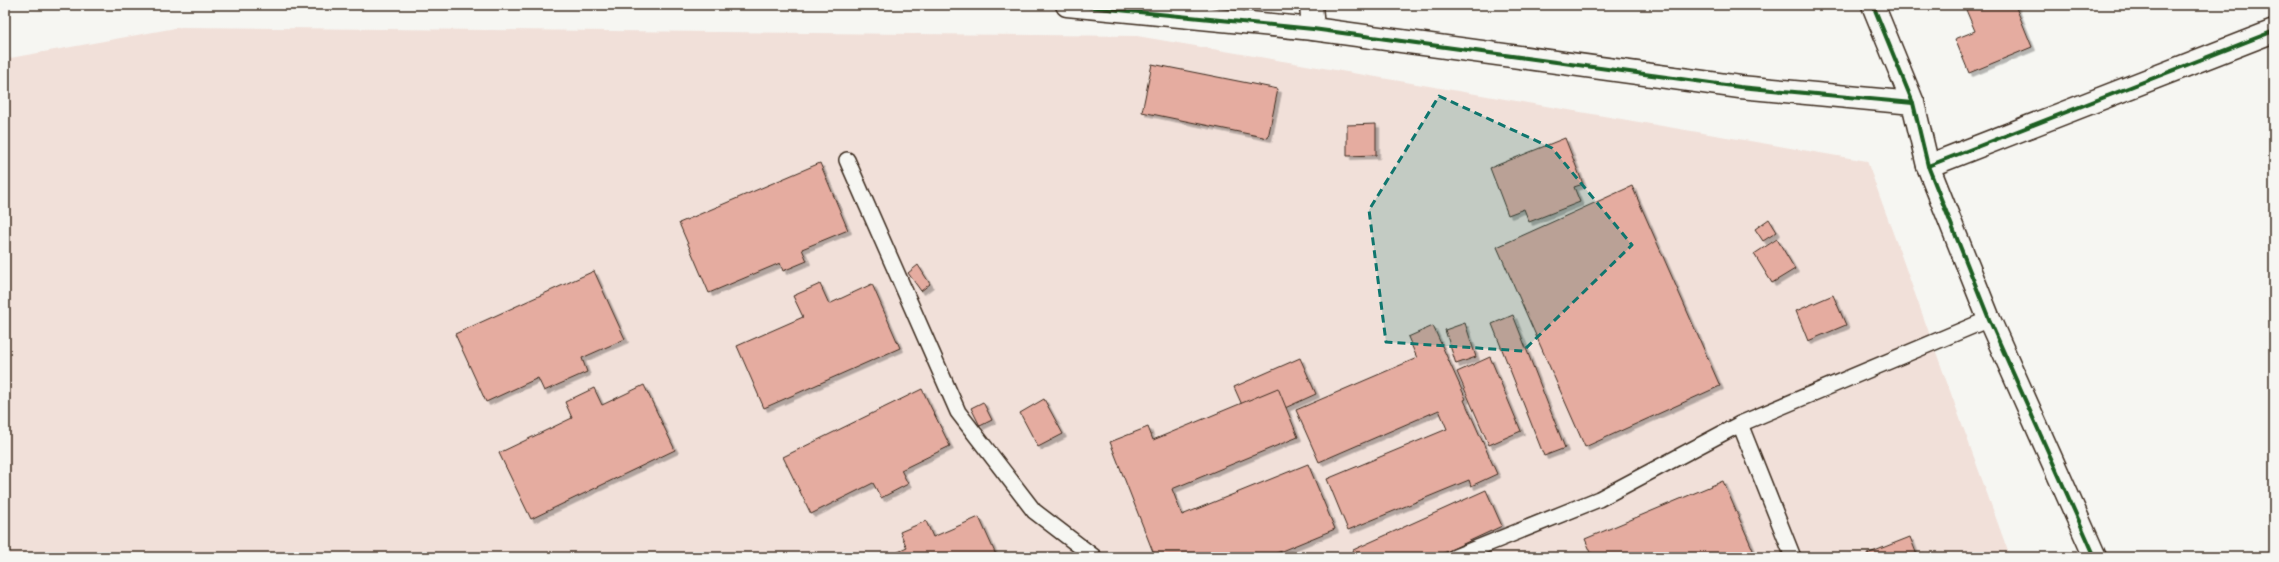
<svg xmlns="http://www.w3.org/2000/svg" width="2279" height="562" viewBox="0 0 2279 562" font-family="'Shantell Sans',sans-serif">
<defs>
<filter id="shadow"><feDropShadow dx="3.5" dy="3.5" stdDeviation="0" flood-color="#0004"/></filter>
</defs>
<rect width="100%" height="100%" fill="#f6f6f2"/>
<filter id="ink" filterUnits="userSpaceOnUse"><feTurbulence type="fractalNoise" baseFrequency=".025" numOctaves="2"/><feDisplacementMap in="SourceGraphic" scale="8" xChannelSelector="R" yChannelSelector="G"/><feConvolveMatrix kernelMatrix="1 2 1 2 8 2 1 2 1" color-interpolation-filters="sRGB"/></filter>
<g filter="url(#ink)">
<polygon fill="#f1e0d9" points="181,27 1137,36 1867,161 2010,557 5,557 5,59"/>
<g fill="#e5aca0" stroke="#3b2a1e" filter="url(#shadow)">
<polygon points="1964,5 2015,5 2032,47 1969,73 1955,39 1975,31"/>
<polygon points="1152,64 1278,89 1268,138 1142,112"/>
<polygon points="1376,124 1376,155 1347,156 1347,125"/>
<polygon points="1565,138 1583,184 1574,187 1580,202 1529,222 1524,209 1508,215 1490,168"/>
<polygon points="820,163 848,230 802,249 807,261 783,271 780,263 709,293 679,223"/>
<polygon points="1632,186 1720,386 1585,447 1497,247"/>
<polygon points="1769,219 1777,232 1763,241 1755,229"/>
<polygon points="1777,239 1795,269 1772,283 1754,254"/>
<polygon points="918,265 930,284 921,291 908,273"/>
<polygon points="594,271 625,339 582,358 587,372 544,391 538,378 486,402 455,334"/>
<polygon points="820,284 829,304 872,284 900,348 764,408 737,346 803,317 793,296"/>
<polygon points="1833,295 1846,325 1808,341 1796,311"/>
<polygon points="1513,315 1565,448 1544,456 1492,324"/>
<polygon points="1465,323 1476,357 1456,364 1445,330"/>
<polygon points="1433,326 1466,399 1464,400 1497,474 1471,486 1469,480 1348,530 1327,479 1447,429 1439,410 1319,462 1296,410 1417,358 1408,337"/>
<polygon points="1490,357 1521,431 1489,445 1457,372"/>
<polygon points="1300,358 1316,394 1265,417 1261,407 1246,414 1234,387"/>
<polygon points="644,385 675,450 531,519 499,453 572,418 565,402 594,388 602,405"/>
<polygon points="1278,388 1298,437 1172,489 1182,515 1308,464 1335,529 1267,557 1155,557 1110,442 1148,427 1153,440"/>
<polygon points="922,389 950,446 901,470 908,484 881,498 873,483 811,514 783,457"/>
<polygon points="1044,399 1063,434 1038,447 1020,413"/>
<polygon points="983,402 992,420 980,426 971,408"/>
<polygon points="1723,481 1756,557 1593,557 1585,539"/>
<polygon points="1486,490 1502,526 1435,557 1356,557 1353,550"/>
<polygon points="979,517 997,557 887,557 907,548 900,532 926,521 933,537"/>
<polygon points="1910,537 1917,555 1924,553 1926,557 1868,557 1867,554"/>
</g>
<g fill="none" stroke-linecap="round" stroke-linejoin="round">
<defs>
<g id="service">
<polyline points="847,160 958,412 1034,511 1094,557"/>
<polyline points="1740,424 1793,557"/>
<polyline points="1455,557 1599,499 1740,424 1989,319"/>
</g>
<g id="minor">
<polyline points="1067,5 1313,29 1740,87 1913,103"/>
<polyline points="1311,5 1313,29"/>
<polyline points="1873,5 1913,103 1928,166 1989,319 2095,557"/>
<polyline points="1928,166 2274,31"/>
</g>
</defs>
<use href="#service" stroke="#3b2a1e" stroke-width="18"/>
<use href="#minor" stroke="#3b2a1e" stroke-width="25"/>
<use href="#service" stroke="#f6f6f2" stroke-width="15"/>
<use href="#minor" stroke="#f6f6f2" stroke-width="22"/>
<defs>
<g id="cycleway">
<polyline points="1067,5 1313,29 1740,87 1913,103"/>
<polyline points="1873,5 1913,103 1928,166 1989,319 2095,557"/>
<polyline points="1928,166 2274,31"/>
</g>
</defs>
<use href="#cycleway" stroke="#f6f6f2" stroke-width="6"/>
<use href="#cycleway" stroke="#1b5e20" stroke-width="4"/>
</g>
</g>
<path fill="#0f766e" fill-opacity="0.2" stroke="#0f766e" stroke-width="3" stroke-dasharray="8 5" stroke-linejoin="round" d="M1439 96 1552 148 1632 245 1523 351 1386 342 1369 210Z"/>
<rect width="2279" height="562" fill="none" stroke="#f6f6f2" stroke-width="20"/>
<rect x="10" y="10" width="2259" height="542" fill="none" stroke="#3b2a1e" stroke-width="1.5" filter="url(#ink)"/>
</svg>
